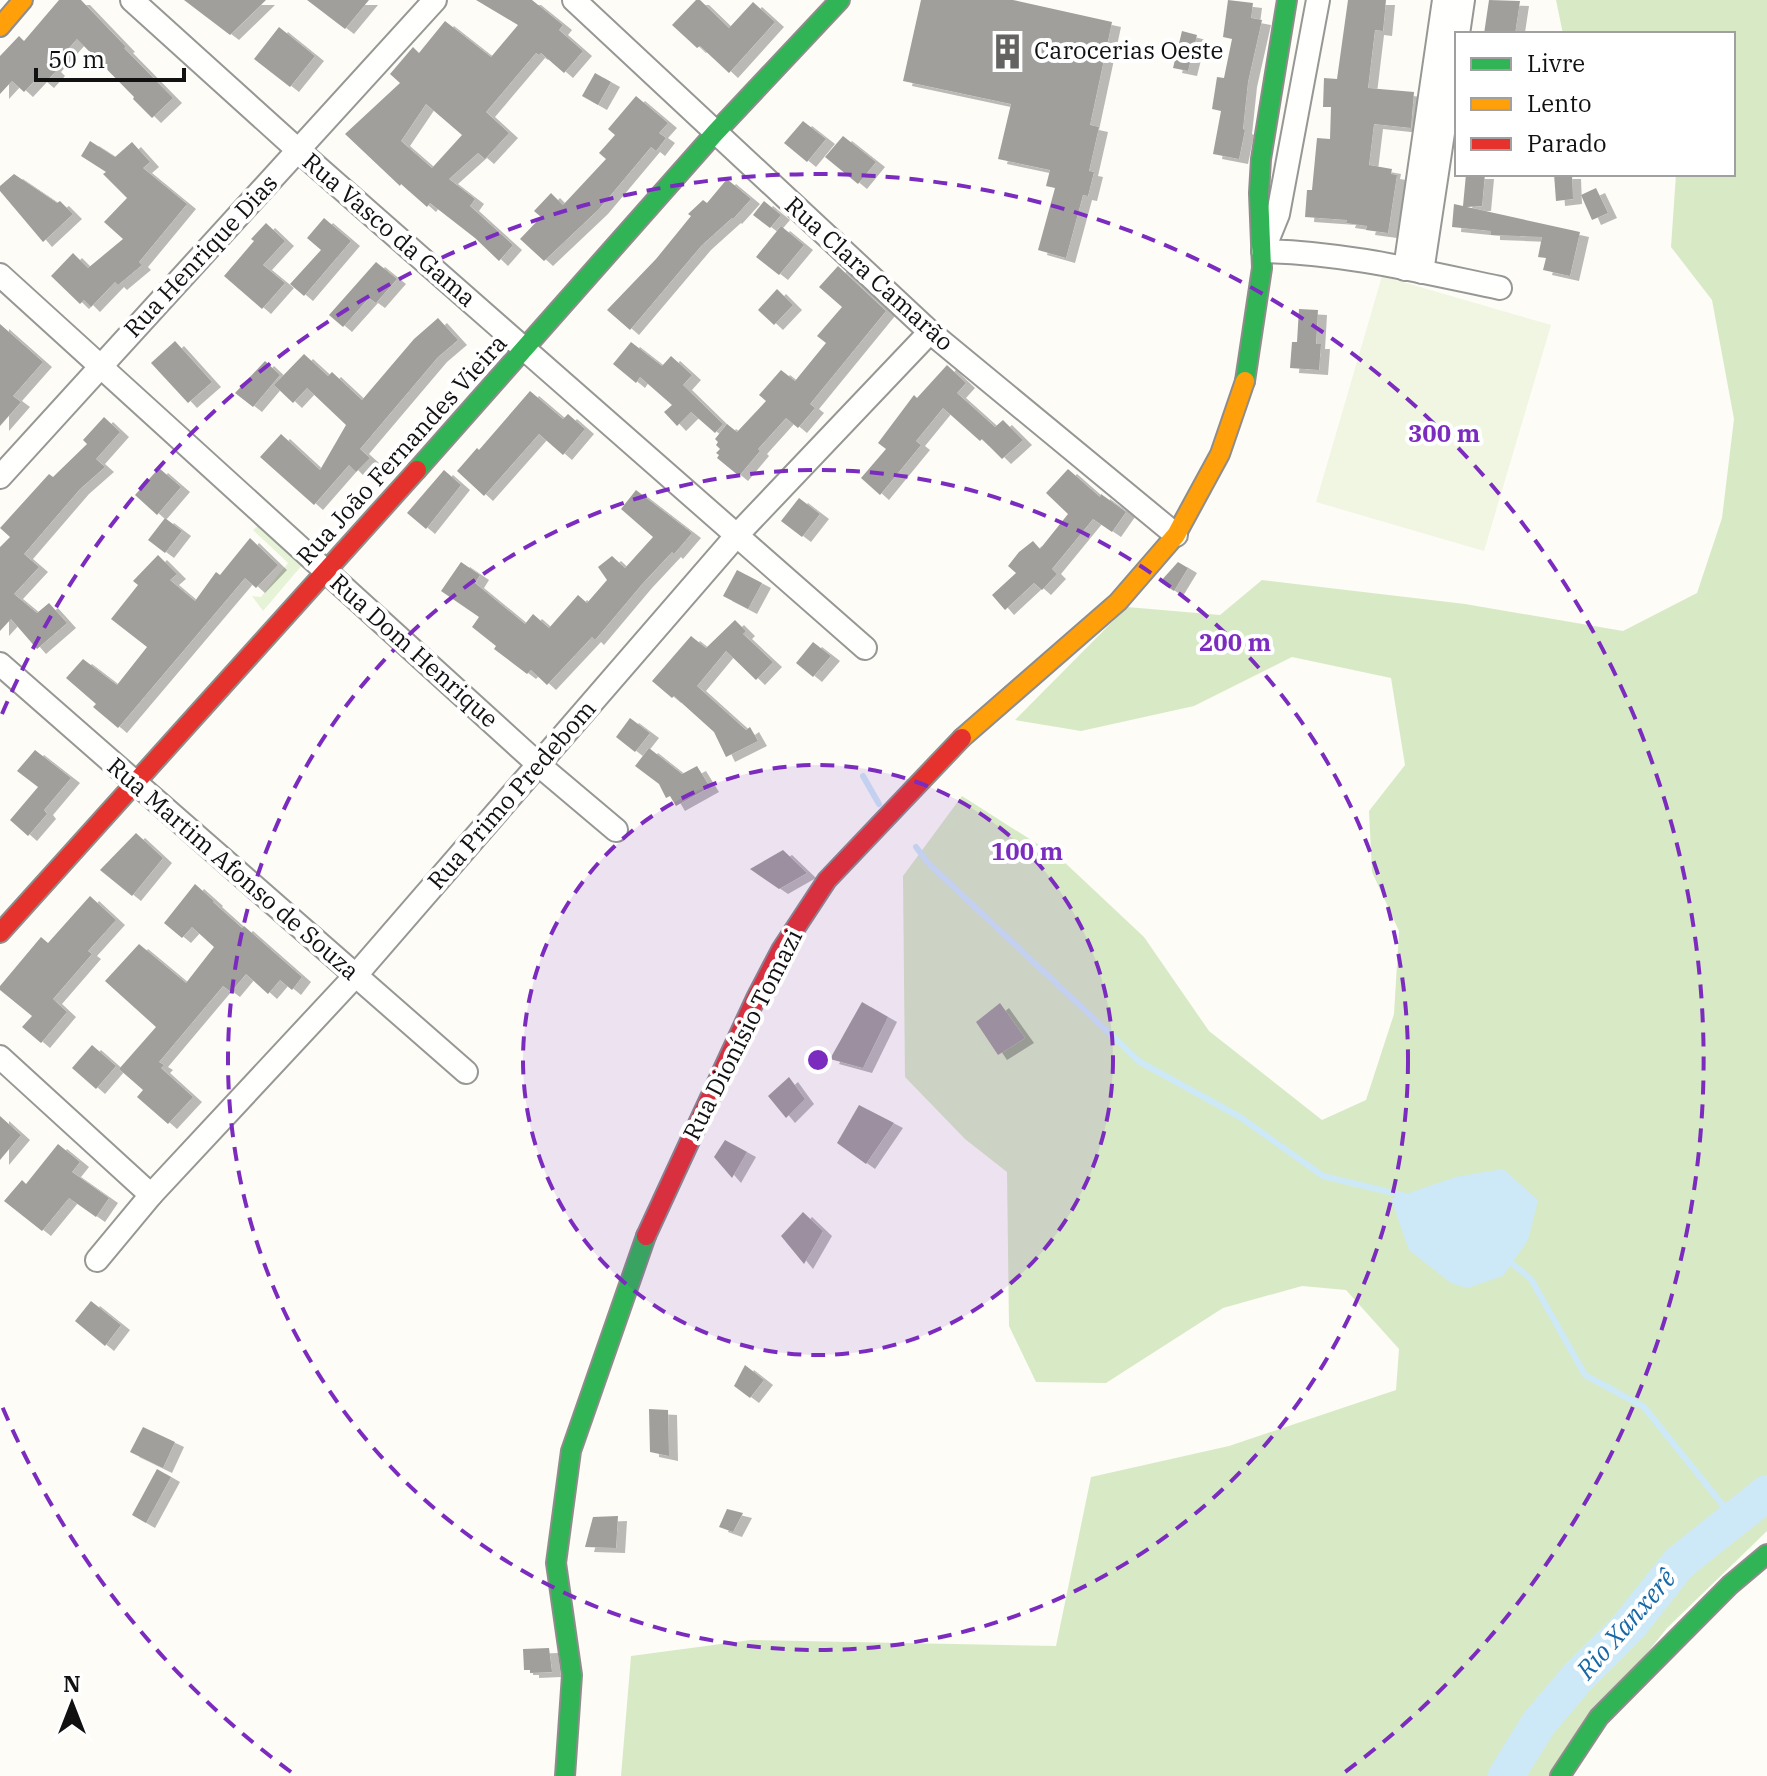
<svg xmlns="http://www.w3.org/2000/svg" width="1767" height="1776" viewBox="0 0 1767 1776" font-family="'IBM Plex Serif',serif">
<defs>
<filter id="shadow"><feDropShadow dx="9" dy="5" stdDeviation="0" flood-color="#0004"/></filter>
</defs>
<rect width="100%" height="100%" fill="#fdfcf7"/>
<polygon fill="#e7f3d7" points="259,525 303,564 263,611 252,596 261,597 288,563 253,530"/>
<polygon fill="#d8eac5" points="1556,0 1767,0 1767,1531 1667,1628 1550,1776 621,1776 631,1656 751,1640 1056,1646 1091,1477 1229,1446 1396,1390 1399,1349 1346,1290 1302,1286 1223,1308 1106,1383 1036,1382 1009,1326 1007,1172 965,1139 905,1077 903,876 962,796 1061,859 1144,937 1209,1031 1322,1120 1366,1100 1394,1014 1399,931 1372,872 1369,811 1405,765 1391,678 1292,657 1194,706 1081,731 1015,720 1127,607 1220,615 1262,580 1465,604 1623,631 1697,593 1722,518 1734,419 1712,300 1671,247 1676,174 1733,174 1733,34 1563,34"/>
<polygon fill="#f0f6e1" points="1382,276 1551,325 1484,551 1316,502"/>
<polygon fill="#cde8f7" points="1503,1169 1538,1200 1528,1240 1503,1276 1467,1288 1451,1283 1409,1250 1391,1199 1456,1177"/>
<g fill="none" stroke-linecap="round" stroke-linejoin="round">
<g stroke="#cde8f7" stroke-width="6">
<polyline points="863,776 879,804"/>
<polyline points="916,847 928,863 1140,1062 1240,1117 1323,1176 1410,1197"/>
<polyline points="1508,1260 1531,1279 1585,1375 1644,1407 1734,1519"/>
</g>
<polyline stroke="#cde8f7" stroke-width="36" points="1506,1776 1539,1723 1577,1678 1629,1626 1679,1563 1767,1493"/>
</g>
<g fill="#a19f9c" fill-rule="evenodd" filter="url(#shadow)">
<polygon points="59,0 81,0 126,47 124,48 173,98 152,118 133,99 134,97 77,39 52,67 56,71 45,83 38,77 24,92 12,81 0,94 0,56 19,36 24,41"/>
<polygon points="184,0 266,0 230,35"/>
<polygon points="307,0 369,0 345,29"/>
<path d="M476 0H532L563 25 559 30 583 51 564 73 541 53 539 55 536 53 486 112 509 133 485 159 478 153 449 179 475 199 470 206 513 245 499 261 475 238 430 203 427 207 401 184 400 186 345 134 400 83 390 74 413 47 419 53 445 21 491 57 518 25ZM426 104 462 135 432 168 401 141Z"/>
<polygon points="696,0 700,0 729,28 753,2 775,22 729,73 700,46 697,48 672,25"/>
<polygon points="921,0 1013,0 1112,22 1090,125 1099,127 1089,171 1094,172 1088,196 1083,195 1066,258 1038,250 1055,188 1046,186 1050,170 998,159 1011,104 903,81"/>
<polygon points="1228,0 1253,3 1251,18 1262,20 1248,82 1243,129 1245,130 1239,159 1213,154 1221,111 1212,109 1217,77 1224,78 1232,39 1223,37"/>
<polygon points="1348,0 1386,0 1383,31 1375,30 1368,88 1414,92 1411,128 1374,124 1369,165 1392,169 1391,174 1397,175 1388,233 1366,230 1367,226 1346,223 1347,220 1305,217 1307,190 1312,190 1317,138 1330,139 1331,107 1323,107 1324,78 1337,79"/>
<polygon points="1489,0 1520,1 1515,34 1484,34"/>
<polygon points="279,27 315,56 290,87 254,59"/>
<polygon points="1182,31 1197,35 1188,71 1173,68"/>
<polygon points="595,73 611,82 598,105 582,96"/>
<polygon points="636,96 668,123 659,133 666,138 656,151 651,147 599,209 544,261 520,239 541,217 534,211 551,193 563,205 606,159 599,153 615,135 608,129"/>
<polygon points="803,121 826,139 807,162 784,143"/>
<polygon points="843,136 876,162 858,184 825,157"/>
<polygon points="90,141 115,157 132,142 150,162 143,168 187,204 139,262 142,265 118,285 115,282 91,307 84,300 80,304 51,276 73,253 88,268 123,239 104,222 127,198 103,174 106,172 81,156"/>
<polygon points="14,174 57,203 60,201 73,214 43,242 0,191 0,186"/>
<polygon points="1466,174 1485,174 1482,206 1467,207 1580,232 1570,276 1543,270 1546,258 1538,257 1542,237 1491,235 1491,231 1452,227 1454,204 1463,206"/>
<polygon points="1554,174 1572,174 1573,199 1556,201"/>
<polygon points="727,179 751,199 733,219 732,218 702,245 630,330 607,310 656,259 691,216 688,214 703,200 707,203"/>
<polygon points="1596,188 1608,213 1592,220 1581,195"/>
<polygon points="764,201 781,215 770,228 753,215"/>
<polygon points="324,218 351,241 304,296 290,284 321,250 307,238"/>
<polygon points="266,223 285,241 263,265 285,283 262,309 224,276 254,241 251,239"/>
<polygon points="781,226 804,245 779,275 756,257"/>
<polygon points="376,262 397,279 376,303 369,298 343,327 329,315"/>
<polygon points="838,266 886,311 810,404 815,408 798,428 786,418 758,449 760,451 739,476 717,458 719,455 716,453 720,449 716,445 718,442 715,439 727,424 737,432 766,401 759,395 781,370 795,381 826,343 817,336 842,307 819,287"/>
<polygon points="777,289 793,305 774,325 758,310"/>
<polygon points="1299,309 1318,310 1316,344 1321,344 1319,370 1290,368 1292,342 1297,342"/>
<polygon points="438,318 458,340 438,357 360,449 370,458 356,472 349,465 314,505 260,457 281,434 320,470 346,425 307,388 293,403 274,385 304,354 328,376 332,372 362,400 414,339"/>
<polygon points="0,324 43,362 13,396 21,402 0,426"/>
<polygon points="175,341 212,382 188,403 151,363"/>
<polygon points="631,342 662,366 671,356 692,375 683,385 723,424 715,433 691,412 677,426 664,412 672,405 640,377 636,383 613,364"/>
<polygon points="265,361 280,375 253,407 235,393"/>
<polygon points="947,365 966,383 957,393 995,427 1003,420 1023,440 1002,459 982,439 980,441 943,408 916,441 921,445 880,495 861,478 886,449 878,443 914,395 917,398"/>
<polygon points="530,391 563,419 568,414 585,429 563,455 539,434 484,496 457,471 477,448 479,450"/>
<polygon points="104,417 120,432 96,459 105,467 80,489 24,554 39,567 14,594 37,613 49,603 67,623 37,649 11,619 0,631 0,547 10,537 0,528 49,474 53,477 87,444 83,440"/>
<polygon points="159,468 181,487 157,515 135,495"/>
<polygon points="1068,469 1100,497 1101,494 1126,512 1112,532 1093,519 1052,569 1057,574 1042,590 1034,583 1005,610 992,595 1016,573 1008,566 1019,552 1033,541 1040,549 1068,514 1046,493"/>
<polygon points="444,470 461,485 426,529 407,513"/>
<polygon points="636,490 692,533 674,554 672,552 643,583 595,640 592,637 547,685 531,670 527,674 494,649 496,646 472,627 479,617 441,591 461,562 480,575 475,583 525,624 533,614 549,628 578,595 587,603 607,580 598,567 612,556 625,568 653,537 621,509"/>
<polygon points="799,498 820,514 802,537 781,521"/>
<polygon points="165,518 182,531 165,553 148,540"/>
<polygon points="250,538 278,565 256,588 245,578 118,728 93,707 96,704 66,678 83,659 117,685 147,647 111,619 138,585 133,581 158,555 177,574 170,580 195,601 216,572 220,575"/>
<polygon points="1178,562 1188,568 1174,591 1160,582"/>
<polygon points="737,570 762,583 748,609 723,596"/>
<polygon points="735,620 746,631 743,634 773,662 756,680 726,651 697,686 746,730 750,727 758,741 726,757 714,732 674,696 672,698 652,681 691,636 706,648"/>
<polygon points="813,642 831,656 813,677 796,663"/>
<polygon points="630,718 650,733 635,752 616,737"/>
<polygon points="649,748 682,774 697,766 710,787 676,806 670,796 666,798 659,784 635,766"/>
<polygon points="35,750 71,778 44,810 47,814 28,836 10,820 38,787 17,771"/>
<polygon points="136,833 163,858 132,896 100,870"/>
<polygon points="783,850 807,873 779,889 750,869"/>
<polygon points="195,884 214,901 213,902 242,928 244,926 302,977 292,990 280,980 268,994 246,974 231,992 223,986 159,1062 164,1065 161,1068 193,1097 168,1124 137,1097 143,1090 119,1069 156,1027 105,981 139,944 186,983 214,947 192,927 182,938 164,923"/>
<polygon points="90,896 116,920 88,951 92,954 53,999 67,1012 41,1043 22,1027 32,1016 0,990 0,986 41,937 48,943"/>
<polygon points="862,1002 888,1017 863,1068 830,1059"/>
<polygon points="1000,1003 1025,1038 998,1055 976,1022"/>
<polygon points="92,1045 116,1066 96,1089 72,1068"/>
<polygon points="789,1077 805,1099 786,1118 768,1096"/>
<polygon points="859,1105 894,1123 866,1164 837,1143"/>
<polygon points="0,1116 21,1135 0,1160"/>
<polygon points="725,1140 747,1152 732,1178 714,1157"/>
<polygon points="58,1144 80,1162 72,1172 109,1198 96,1217 69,1198 42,1231 4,1201 22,1180 26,1184"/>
<polygon points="803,1212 823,1231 804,1264 781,1236"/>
<polygon points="91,1301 121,1325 105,1346 75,1321"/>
<polygon points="745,1365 764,1380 750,1398 734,1386"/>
<polygon points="649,1409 668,1410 669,1456 650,1452"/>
<polygon points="143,1427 175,1442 163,1468 130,1452"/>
<polygon points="157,1469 171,1477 146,1523 132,1515"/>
<polygon points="727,1509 743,1513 733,1532 719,1527"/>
<polygon points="618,1516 616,1548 585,1547 593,1517"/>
<polygon points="549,1648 552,1672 530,1673 530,1670 524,1670 523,1649"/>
</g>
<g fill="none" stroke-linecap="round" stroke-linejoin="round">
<defs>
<g id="street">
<polyline points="132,0 299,151 865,648"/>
<polyline points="574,0 930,332 1176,535"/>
<path d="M1318 0 1278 214 1263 251C1342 252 1423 272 1500 288"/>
<polyline points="1458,34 1463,0"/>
<polyline points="1405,269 1444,0"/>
<polyline points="1422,272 1457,40"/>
<polyline points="0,275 539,765 616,830"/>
<polyline points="0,477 435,0"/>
<polyline points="0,664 466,1072"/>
<polyline points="0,1057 151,1195"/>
<polyline points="97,1260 151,1195 356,975 737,535 930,332"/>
</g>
<g id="fast">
<polyline points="1245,381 1262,268 1259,193 1261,159 1287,0"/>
<polyline points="417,470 715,133 840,0"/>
<polyline points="565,1776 572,1675 556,1563 571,1451 646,1236"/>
<polyline points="1560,1776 1599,1717 1730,1585 1767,1554"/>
</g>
<g id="slow">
<polyline points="0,27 23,0"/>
<polyline points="962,738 1118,602 1176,535 1220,454 1245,381"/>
</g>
<g id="jam">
<polyline points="0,933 417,470"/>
<polyline points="646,1236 756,998 781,950 827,880 962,738"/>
</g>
</defs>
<use href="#street" stroke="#979795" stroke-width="26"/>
<use href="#fast" stroke="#8e8d8b" stroke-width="22"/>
<use href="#slow" stroke="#8e8d8b" stroke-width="22"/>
<use href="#jam" stroke="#8e8d8b" stroke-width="22"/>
<use href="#street" stroke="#fffffe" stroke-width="22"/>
<use href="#fast" stroke="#30b455" stroke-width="18"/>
<use href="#slow" stroke="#ff9f0a" stroke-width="18"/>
<use href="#jam" stroke="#e5322d" stroke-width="18"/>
</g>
<circle cx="818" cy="1060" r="295" fill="#7b2cbf" fill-opacity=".12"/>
<g fill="none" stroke="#7b2cbf" stroke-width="4" stroke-dasharray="14 10">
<circle cx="818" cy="1060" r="295"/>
<circle cx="818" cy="1060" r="590"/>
<path d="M291 1772A886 886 0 0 1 2 1406M2 714A886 886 0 1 1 1345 1772"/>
</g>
<defs>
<symbol id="building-bare" viewBox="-9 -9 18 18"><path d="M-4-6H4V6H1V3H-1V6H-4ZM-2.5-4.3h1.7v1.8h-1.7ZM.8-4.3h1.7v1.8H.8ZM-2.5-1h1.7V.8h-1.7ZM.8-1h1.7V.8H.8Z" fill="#646362" stroke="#fff" stroke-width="2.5" paint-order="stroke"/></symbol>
</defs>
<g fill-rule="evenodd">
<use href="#building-bare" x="982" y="26" width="51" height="51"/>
</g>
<g text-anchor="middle" stroke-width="8" stroke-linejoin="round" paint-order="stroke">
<g font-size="24" fill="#111" stroke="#fff" text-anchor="start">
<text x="1034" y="59">Carocerias Oeste</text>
</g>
<g font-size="24" fill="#111" stroke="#fff">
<text transform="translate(389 230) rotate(41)" y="8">Rua Vasco da Gama</text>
<text transform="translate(201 256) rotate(-47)" y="8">Rua Henrique Dias</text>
<text transform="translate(869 274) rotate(42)" y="8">Rua Clara Camarão</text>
<text transform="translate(402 450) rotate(-48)" y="8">Rua João Fernandes Vieira</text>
<text transform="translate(414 651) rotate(42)" y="8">Rua Dom Henrique</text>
<text transform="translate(512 795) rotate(-49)" y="8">Rua Primo Predebom</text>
<text transform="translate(233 869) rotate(41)" y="8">Rua Martim Afonso de Souza</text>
<text transform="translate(743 1035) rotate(-63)" y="8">Rua Dionísio Tomazi</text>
</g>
<g font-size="26" font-style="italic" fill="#1768a6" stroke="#fff">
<text transform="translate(1626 1624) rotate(-49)" y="9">Rio Xanxerê</text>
</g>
</g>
<circle cx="818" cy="1060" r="12" fill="#7b2cbf" stroke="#fff" stroke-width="4"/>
<g font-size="24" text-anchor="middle" font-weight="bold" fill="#7b2cbf" stroke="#fff" stroke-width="8" stroke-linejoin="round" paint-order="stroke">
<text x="1444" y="442">300 m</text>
<text x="1235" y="651">200 m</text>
<text x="1027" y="860">100 m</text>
</g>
<rect x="1455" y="32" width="280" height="144" fill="#ffffff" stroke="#a0a0a0" stroke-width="2"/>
<rect x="1471" y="58" width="40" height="12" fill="#30b455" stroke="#a0a0a0" stroke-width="2"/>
<text x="1527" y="72" font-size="24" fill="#111111">Livre</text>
<rect x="1471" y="98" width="40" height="12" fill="#ff9f0a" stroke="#a0a0a0" stroke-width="2"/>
<text x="1527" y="112" font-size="24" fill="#111111">Lento</text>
<rect x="1471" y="138" width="40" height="12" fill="#e5322d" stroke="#a0a0a0" stroke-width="2"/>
<text x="1527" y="152" font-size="24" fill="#111111">Parado</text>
<g transform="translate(72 1704)" stroke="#ffffff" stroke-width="6" paint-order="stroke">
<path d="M0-6L14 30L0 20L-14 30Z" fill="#111111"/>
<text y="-12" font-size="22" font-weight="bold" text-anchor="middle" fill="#111111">N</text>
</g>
<path d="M36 68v12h148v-12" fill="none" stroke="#111111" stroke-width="4"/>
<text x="48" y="68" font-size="24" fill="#111111" stroke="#ffffff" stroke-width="6" paint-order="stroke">50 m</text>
</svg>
